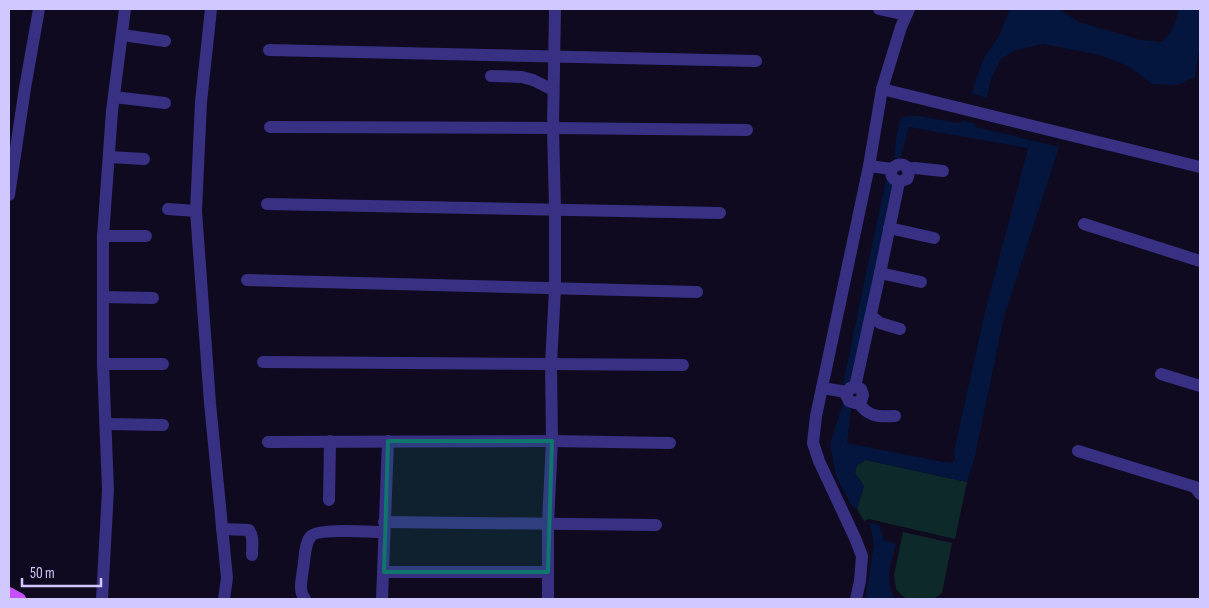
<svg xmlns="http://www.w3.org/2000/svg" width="1209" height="608" viewBox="0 0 1209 608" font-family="'Sofia Sans Condensed',sans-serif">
<rect width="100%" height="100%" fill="#0f0a1f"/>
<g fill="#0d2929">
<polygon points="866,460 967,482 955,539 869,519 864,521 857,509 864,486 855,473 857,465"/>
<polygon points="903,532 952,543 942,593 934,599 906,599 896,589 894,575"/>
</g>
<g fill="#04163e">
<path d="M1010 9H1061L1063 12 1079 22 1141 40 1162 42C1173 31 1176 24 1178 9H1200V42L1195 77 1178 85 1152 84 1130 67 1100 55 1043 44 1016 50 1001 59 991 79 987 98 972 93 978 73 985 56 999 36Z"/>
<polygon points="908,116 919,116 958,123 963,121 974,123 976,127 1059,147 1004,317 975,456 967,482 866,460 857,465 855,473 864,486 857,509 851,505 836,476 830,445 844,400 851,409 847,443 943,462 952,463 955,459 954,451 985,312 1028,148 909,127 900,159 894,157 897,134 901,118"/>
<polygon points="890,178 894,181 852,384 843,384 886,179"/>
<path d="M870 523 879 525 884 540 896 544C891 564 884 580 895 599H865L874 546Z"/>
</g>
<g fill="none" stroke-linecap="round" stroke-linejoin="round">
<g stroke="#383083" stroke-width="12">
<polyline points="211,9 201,102 196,211 210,403 227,578 224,599"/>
<polyline points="879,9 906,15"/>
<polyline points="122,35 165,41"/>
<polyline points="269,50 756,61"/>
<polyline points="491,76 522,77 533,80 553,90"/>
<polyline points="882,89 1200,167"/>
<polyline points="114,97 165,103"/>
<polyline points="270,127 553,128 747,130"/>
<polyline points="109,157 144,159"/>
<path d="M869 166 892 169C901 159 913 167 907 179L899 182C892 179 890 176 892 169"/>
<polyline points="907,169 915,168 943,171"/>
<polyline points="9,195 25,88 39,9"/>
<polyline points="267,204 720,213"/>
<polyline points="168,209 196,211"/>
<polyline points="1084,224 1200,261"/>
<polyline points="889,228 934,238"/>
<polyline points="103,236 146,236"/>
<polyline points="880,273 921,282"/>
<polyline points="247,280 697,292"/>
<polyline points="103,297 153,298"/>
<polyline points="871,316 880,323 900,329"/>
<polyline points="263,362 683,365"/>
<polyline points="103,364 163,364"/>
<polyline points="1161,374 1200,386"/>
<polyline points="855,387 861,389 863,395 861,401 855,403 849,401 846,395 850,388 855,387 880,273 899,182"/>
<polyline points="822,388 847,392"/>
<path d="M858 402C868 417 878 417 895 416"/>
<polyline points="106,424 163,425"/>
<polyline points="268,442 552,441 670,443"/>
<polyline points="1078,451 1195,487 1200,494"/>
<polyline points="329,500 330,441"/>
<polyline points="384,522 656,525"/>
<path d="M222 529 249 530C254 537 252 546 252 555"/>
<polyline points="384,572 548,572"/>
<polyline points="102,599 108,490 103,364 103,236 112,111 125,9"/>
<path d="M305 599C298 591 302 579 303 569 305 560 304 544 311 536 318 528 372 532 384 532"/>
<polyline points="382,599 388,441"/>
<polyline points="548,599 548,523 552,441 551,364 555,289 555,209 553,128 555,9"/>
<polyline points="856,599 860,581 862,556 855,538 819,461 813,443 816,416 869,166 882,89 901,27 909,9"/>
</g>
<polyline stroke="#c84fff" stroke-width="12" points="9,593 20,599"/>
</g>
<path fill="#0f766e" fill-opacity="0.2" stroke="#0f766e" stroke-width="4" stroke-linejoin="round" d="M388 441H552L548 572H384Z"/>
<rect width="1209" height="608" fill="none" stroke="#d1c8ff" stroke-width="20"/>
<path d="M22 578v8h79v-8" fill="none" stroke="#d1c8ff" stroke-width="2.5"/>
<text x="30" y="578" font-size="15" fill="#d1c8ff" stroke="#0f0a1f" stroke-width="4" paint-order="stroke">50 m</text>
</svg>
